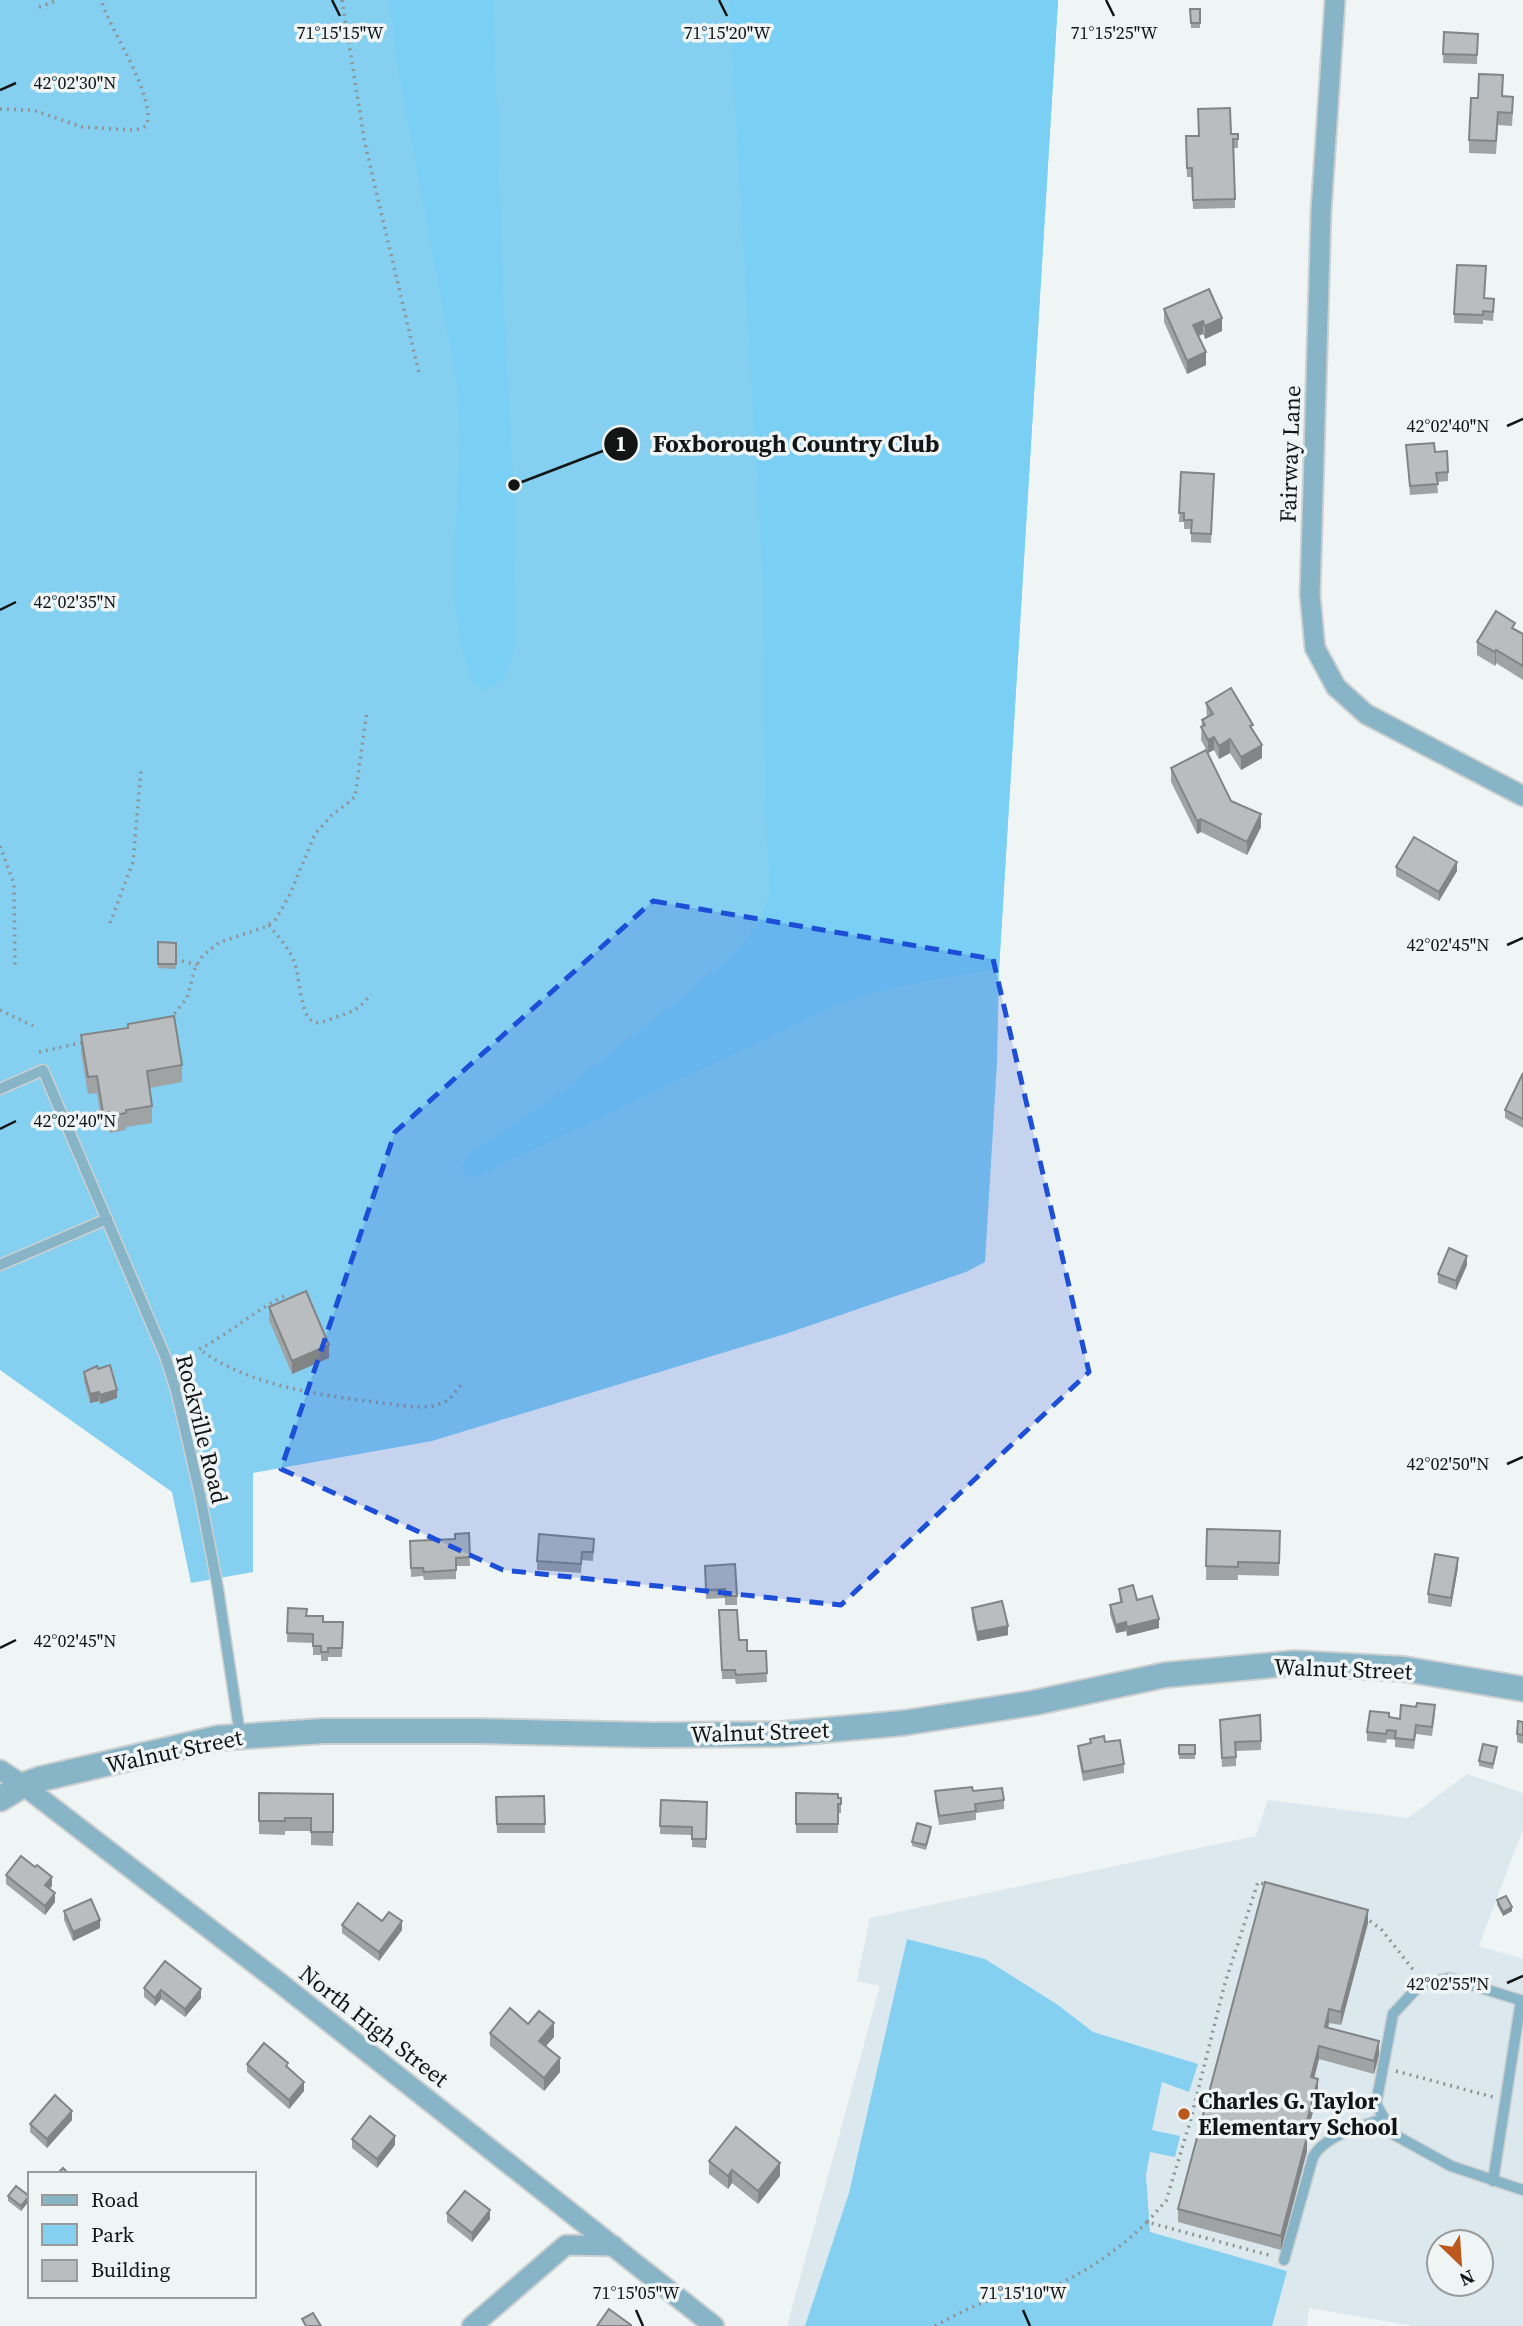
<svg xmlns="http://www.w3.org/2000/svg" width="1523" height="2326" viewBox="0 0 1523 2326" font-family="'Source Serif 4',serif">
<rect width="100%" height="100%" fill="#eff4f5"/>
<path fill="#dbe8ed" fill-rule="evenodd" d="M1467 1774 1523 1793V1829L1479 1946 1523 1959V2326H1414L1309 2308 1307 2326H787L880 1986 857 1981 870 1918 1256 1836 1268 1800 1408 1818ZM1439 2242H1481V2284H1439Z"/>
<g fill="#85d0f0">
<polygon points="0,0 1058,0 999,969 997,1063 985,1262 966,1272 785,1334 432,1441 253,1473 253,1572 191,1583 172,1492 0,1370"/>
<polygon points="907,1939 985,1959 1058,2005 1093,2032 1198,2064 1189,2092 1162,2082 1152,2130 1180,2136 1175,2157 1150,2152 1146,2175 1150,2232 1287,2271 1272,2326 805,2326 849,2193"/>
</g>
<g fill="#7acff4">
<polygon points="389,0 493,0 504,311 514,495 513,652 505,678 484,691 472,682 461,643 455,602 455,541 460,442 457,383 400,80"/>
<path d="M729 0H1058L999 969C944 978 891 985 839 1004L471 1179 461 1169 469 1154 550 1100 694 988 741 946 760 920 770 892 765 795 763 581Z"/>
</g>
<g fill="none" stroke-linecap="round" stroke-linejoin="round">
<defs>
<g id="service">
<polyline points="0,1089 43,1070 165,1356 176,1390 200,1495 218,1589 240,1735"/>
<polyline points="0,1265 107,1219"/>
<polyline points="1523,2001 1449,1978 1420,1985 1393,2014 1376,2104 1393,2134 1451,2166 1523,2190"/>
<polyline points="1493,2181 1521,2000"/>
<path d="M1284 2260 1313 2157C1326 2134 1360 2128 1384 2118"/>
</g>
<g id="minor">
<polyline points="1335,0 1321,212 1310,595 1315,648 1336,687 1366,714 1523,796"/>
<polyline points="0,1770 23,1785 280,1983 714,2326"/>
<polyline points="472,2326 566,2245 614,2246"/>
</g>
<polyline id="tertiary" points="0,1799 23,1785 40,1779 218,1738 324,1731 477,1731 652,1735 782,1734 903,1723 1033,1703 1165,1675 1295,1663 1404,1669 1523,1689"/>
</defs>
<use href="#service" stroke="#ccd0d1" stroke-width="13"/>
<use href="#minor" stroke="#ccd0d1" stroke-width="23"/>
<use href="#tertiary" stroke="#ccd0d1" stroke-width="28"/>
<g stroke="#909394" stroke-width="3.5" stroke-dasharray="2 5" stroke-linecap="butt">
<polyline points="342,0 365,144 419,373"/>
<polyline points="39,7 58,0"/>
<path d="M0 109 33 110 82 127 136 130 146 126C158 99 109 28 101 0"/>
<polyline points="0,846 14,884 15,968"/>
<polyline points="110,923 133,862 141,769"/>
<path d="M269 925C278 936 288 947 294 961 300 974 299 1016 314 1022 321 1024 330 1019 336 1017 352 1012 361 1008 371 994"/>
<polyline points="182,961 197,965"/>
<polyline points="0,1010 33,1026"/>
<polyline points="170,1019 187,998 195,968 203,955 220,942 265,927 276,919 290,894 315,834 331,816 355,797 367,711"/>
<polyline points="39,1052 85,1042"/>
<path d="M284 1296C254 1311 229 1334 199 1349 251 1387 321 1395 383 1403 401 1405 425 1411 442 1403 451 1400 455 1392 461 1385"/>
<polyline points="1364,1917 1381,1929 1415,1972"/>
<polyline points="1396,2071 1493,2097"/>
<polyline points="1147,2222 1166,2201 1190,2122 1225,1983 1258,1882 1267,1885"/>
<path d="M935 2326C954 2316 973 2305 995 2299 1012 2294 1032 2296 1048 2289 1085 2273 1119 2250 1147 2222L1272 2256"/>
</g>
<use href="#service" stroke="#88b4c7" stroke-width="10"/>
<use href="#minor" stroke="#88b4c7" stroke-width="19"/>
<use href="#tertiary" stroke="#88b4c7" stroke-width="24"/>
</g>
<g fill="#9fa3a4">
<polygon points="1190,9 1200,9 1200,28 1191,28"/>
<polygon points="1444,32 1478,34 1477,64 1443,63"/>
<polygon points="1478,98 1513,110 1512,126 1498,125 1496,154 1469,153 1469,140"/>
<polygon points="1238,134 1238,148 1234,148 1235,208 1193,209 1192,177 1187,177 1186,136"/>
<polygon points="1209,289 1222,331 1205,339 1203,334 1198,336 1206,365 1187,374 1164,322 1164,309"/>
<polygon points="1485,298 1494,308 1493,321 1483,320 1483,324 1454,323 1454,314"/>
<polygon points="1406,445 1435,452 1448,472 1448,481 1437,482 1438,493 1410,495"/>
<polygon points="1181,472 1214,474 1211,543 1191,542 1191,529 1184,529 1184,522 1179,522"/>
<polygon points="1515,629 1523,634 1523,680 1496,663 1495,666 1477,655 1477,642"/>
<polygon points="1206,703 1253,731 1262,758 1241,770 1230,753 1219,759 1214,750 1208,753 1201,740 1202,720 1207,718"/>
<polygon points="1171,768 1231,801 1261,827 1247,855 1201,832 1197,834 1171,782"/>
<polygon points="1396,867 1457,871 1439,901 1396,876"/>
<polygon points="158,942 176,943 176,969 158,968"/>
<polygon points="128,1024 182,1065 182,1082 149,1088 152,1106 152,1123 126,1127 126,1130 110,1133 109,1130 103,1131 97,1093 88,1094 81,1053 81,1035 128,1028"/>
<polygon points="1523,1073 1523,1128 1505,1118 1505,1110"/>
<polygon points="1467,1265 1456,1290 1438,1283 1438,1274"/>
<polygon points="269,1307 329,1358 292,1374 269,1320"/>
<polygon points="98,1369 117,1398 100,1404 99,1401 90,1403 84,1381 84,1372"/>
<polygon points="1207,1529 1280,1531 1279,1576 1238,1575 1238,1580 1206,1580"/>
<polygon points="469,1533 470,1566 456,1566 456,1579 424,1580 423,1576 411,1577 410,1541 455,1539"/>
<polygon points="594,1547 593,1561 582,1560 581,1573 537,1570 537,1561"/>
<polygon points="705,1566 737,1596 737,1605 725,1605 725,1598 706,1599"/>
<polygon points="1458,1567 1451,1607 1428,1603 1428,1594"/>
<polygon points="1119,1589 1137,1600 1159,1628 1127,1636 1126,1631 1116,1633 1110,1614 1110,1605 1120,1603"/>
<polygon points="288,1608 323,1622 343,1622 342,1657 328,1657 328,1661 321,1661 321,1655 313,1655 313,1643 287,1642"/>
<polygon points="972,1608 1008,1635 977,1641 972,1617"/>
<polygon points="719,1610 739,1640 747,1651 766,1651 767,1682 736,1684 735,1679 722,1679"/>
<polygon points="1435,1714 1432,1736 1416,1734 1414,1749 1395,1747 1395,1740 1387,1739 1386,1743 1367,1741 1367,1732 1389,1717 1400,1719"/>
<polygon points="1523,1722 1523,1744 1517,1742 1517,1734"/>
<polygon points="1220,1729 1261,1741 1261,1750 1236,1751 1236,1766 1222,1767"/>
<polygon points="1090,1739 1105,1742 1124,1764 1124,1773 1083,1781 1078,1754 1078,1746 1090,1743"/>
<rect x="1179" y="1745" width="16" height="14"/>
<polygon points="1497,1751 1493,1769 1479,1766 1479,1761"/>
<polygon points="935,1791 973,1791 1004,1800 1004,1809 976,1813 976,1820 939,1825 935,1800"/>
<polygon points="259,1793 333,1794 333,1846 311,1845 311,1831 285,1831 285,1835 259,1834"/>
<polygon points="796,1793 841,1798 841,1813 838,1813 838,1833 796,1833"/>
<polygon points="544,1796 545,1833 497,1833 496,1797"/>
<polygon points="661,1800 707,1802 706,1848 692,1847 692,1835 660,1834"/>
<polygon points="931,1832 926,1850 912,1846 912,1842"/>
<polygon points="6,1875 52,1886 49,1889 55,1902 45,1915 6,1884"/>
<polygon points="1497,1900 1512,1911 1503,1916 1497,1905"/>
<polygon points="64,1911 100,1928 73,1941 64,1920"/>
<polygon points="382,1921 402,1930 379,1961 342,1933 342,1925"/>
<polygon points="1368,1923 1341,2025 1329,2023 1328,2028 1379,2055 1374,2074 1319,2059 1314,2078 1318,2093 1306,2137 1307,2151 1281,2250 1178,2222 1178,2209"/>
<polygon points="165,1961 201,1998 185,2017 161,1999 155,2006 144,1997 144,1988"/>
<polygon points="528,2024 554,2037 546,2046 560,2072 544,2091 490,2046 490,2033"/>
<polygon points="247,2064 304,2091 289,2109 247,2072"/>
<polygon points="72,2120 47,2148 30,2132 30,2124"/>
<polygon points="352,2139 395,2145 377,2168 352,2148"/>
<polygon points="709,2161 780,2176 758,2204 732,2183 728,2189 709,2174"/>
<polygon points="8,2196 29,2201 21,2211 8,2201"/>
<polygon points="447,2213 490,2219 472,2242 447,2222"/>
</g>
<g fill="#828486">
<polygon points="1222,318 1222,331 1205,339 1205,326"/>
<polygon points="1203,321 1203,334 1193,338 1193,325"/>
<polygon points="1206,352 1206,365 1187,374 1187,361"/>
<polygon points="1496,650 1496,663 1495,666 1495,652"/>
<polygon points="1214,737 1214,750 1208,753 1208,740"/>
<polygon points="1230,739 1230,753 1219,759 1219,746"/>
<polygon points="1262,745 1262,758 1241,770 1241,757"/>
<polygon points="1261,814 1261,827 1247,855 1247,842"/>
<polygon points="1201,819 1201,832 1197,834 1197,821"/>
<polygon points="1457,862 1457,871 1439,901 1439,892"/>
<polygon points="1467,1256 1467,1265 1456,1290 1456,1281"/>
<polygon points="329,1345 329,1358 292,1374 292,1361"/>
<polygon points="117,1390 117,1398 100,1404 100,1395"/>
<polygon points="99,1392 99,1401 90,1403 90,1394"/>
<polygon points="1458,1558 1458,1567 1451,1607 1451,1598"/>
<polygon points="1159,1619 1159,1628 1127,1636 1127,1627"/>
<polygon points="1126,1622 1126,1631 1116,1633 1116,1625"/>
<polygon points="1008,1626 1008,1635 977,1641 977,1632"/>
<polygon points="52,1877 52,1886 45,1894 45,1885"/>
<polygon points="55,1893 55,1902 45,1915 45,1906"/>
<polygon points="1512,1907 1512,1911 1503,1916 1503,1912"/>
<polygon points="1368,1910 1368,1923 1341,2025 1341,2012"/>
<polygon points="100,1920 100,1928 73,1941 73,1932"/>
<polygon points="402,1921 402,1930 379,1961 379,1952"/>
<polygon points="201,1989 201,1998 185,2017 185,2009"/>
<polygon points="161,1990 161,1999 155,2006 155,1998"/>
<polygon points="1329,2009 1329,2023 1325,2040 1325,2027"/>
<polygon points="554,2023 554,2037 539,2054 539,2041"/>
<polygon points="1379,2041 1379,2055 1374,2074 1374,2061"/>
<polygon points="1319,2046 1319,2059 1311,2090 1311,2077"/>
<polygon points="560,2058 560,2072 544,2091 544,2078"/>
<polygon points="1318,2079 1318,2093 1303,2149 1303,2136"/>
<polygon points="304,2082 304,2091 289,2109 289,2100"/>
<polygon points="72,2111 72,2120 47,2148 47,2139"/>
<polygon points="395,2136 395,2145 377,2168 377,2159"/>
<polygon points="1307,2137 1307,2151 1281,2250 1281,2236"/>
<polygon points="780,2163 780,2176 758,2204 758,2191"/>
<polygon points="732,2170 732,2183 728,2189 728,2176"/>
<polygon points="29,2196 29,2201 21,2211 21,2206"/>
<polygon points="490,2210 490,2219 472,2242 472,2233"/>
</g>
<g fill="#b9bdbf" stroke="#828486" stroke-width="2">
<polygon points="1190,9 1200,9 1200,23 1191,23"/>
<polygon points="1444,32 1478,34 1477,55 1443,54"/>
<polygon points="1479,74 1503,75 1502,96 1513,97 1512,113 1498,112 1496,141 1469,140 1471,98 1478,98"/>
<polygon points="1230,108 1231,134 1238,134 1238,139 1233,139 1235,199 1193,200 1192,168 1187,168 1186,136 1199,136 1198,109"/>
<polygon points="1457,265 1486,266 1484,298 1494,299 1493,312 1483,311 1483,315 1454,314"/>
<polygon points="1209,289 1222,318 1205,326 1203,321 1193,325 1206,352 1187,361 1164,309"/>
<polygon points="1434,443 1435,452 1447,451 1448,472 1436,473 1438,484 1410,486 1406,445"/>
<polygon points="1181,472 1214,474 1211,534 1191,533 1192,520 1184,520 1184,513 1179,513"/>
<polygon points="1496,611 1515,623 1512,628 1523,634 1523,666 1496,650 1495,652 1477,642"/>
<polygon points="1231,688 1253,725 1250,726 1262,745 1241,757 1230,739 1219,746 1214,737 1208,740 1201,727 1205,725 1202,720 1213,714 1206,703"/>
<polygon points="1206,750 1231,801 1261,814 1247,842 1201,819 1197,821 1171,768"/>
<polygon points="1414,837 1457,862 1439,892 1396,867"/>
<polygon points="158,942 176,943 176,964 158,964"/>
<polygon points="174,1016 182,1065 147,1071 152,1106 126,1110 126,1113 110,1116 109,1112 103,1113 97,1076 88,1077 81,1035 128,1028 128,1024"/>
<polygon points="1523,1073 1523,1119 1505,1110"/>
<polygon points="1449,1248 1467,1256 1456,1281 1438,1274"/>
<polygon points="306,1291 329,1345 292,1361 269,1307"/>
<polygon points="110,1365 117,1390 100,1395 99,1392 90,1394 84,1372 97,1366 98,1369"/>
<polygon points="1207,1529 1280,1531 1279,1563 1238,1562 1238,1567 1206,1566"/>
<polygon points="469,1533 470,1557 456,1558 456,1570 424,1572 423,1568 411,1568 410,1541 455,1539 455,1534"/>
<polygon points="539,1534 594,1539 593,1552 582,1552 581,1564 537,1561"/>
<polygon points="1435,1554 1458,1558 1451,1598 1428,1594"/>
<polygon points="735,1564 737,1596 725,1596 725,1589 706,1590 705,1566"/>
<polygon points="1133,1585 1137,1600 1152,1596 1159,1619 1127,1627 1126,1622 1116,1625 1110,1605 1122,1602 1119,1589"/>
<polygon points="1002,1601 1008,1626 977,1632 972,1608"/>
<polygon points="288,1608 307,1609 306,1616 323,1616 323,1622 343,1622 342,1648 328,1648 328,1652 321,1652 321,1646 313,1646 313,1634 287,1633"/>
<polygon points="719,1610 737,1610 739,1640 747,1640 747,1651 766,1651 767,1673 736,1675 735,1670 722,1670"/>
<polygon points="1417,1703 1435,1705 1432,1727 1416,1725 1414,1740 1395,1738 1396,1731 1387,1730 1386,1734 1367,1732 1370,1711 1389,1713 1389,1717 1400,1719 1401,1705 1416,1707"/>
<polygon points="1260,1715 1261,1741 1235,1742 1236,1757 1222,1758 1220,1720"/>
<polygon points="1518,1721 1523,1722 1523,1735 1517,1734"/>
<polygon points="1104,1736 1105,1742 1120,1740 1124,1764 1083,1772 1078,1746 1091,1743 1090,1739"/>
<polygon points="1483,1744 1497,1747 1493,1764 1479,1761"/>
<rect x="1179" y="1745" width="16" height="9"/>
<polygon points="972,1787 973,1791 1002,1788 1004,1800 975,1804 976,1811 939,1816 935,1791"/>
<polygon points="259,1793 333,1794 333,1832 311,1832 311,1818 285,1818 285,1821 259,1821"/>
<polygon points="796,1793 838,1794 838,1798 841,1798 841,1804 838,1804 838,1824 796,1824"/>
<polygon points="544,1796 545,1824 497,1824 496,1797"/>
<polygon points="661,1800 707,1802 706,1839 692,1839 692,1827 660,1826"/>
<polygon points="917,1823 931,1827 926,1845 912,1842"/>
<polygon points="21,1856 35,1867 37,1865 52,1877 45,1885 55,1893 45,1906 6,1875"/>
<polygon points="1265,1882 1368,1910 1341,2012 1329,2009 1325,2027 1379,2041 1374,2061 1319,2046 1311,2077 1318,2079 1303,2136 1307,2137 1281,2236 1178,2209"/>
<polygon points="1506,1896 1512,1907 1503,1912 1497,1900"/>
<polygon points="91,1899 100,1920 73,1932 64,1911"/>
<polygon points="358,1903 382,1921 389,1912 402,1921 379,1952 342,1925"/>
<polygon points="165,1961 201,1989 185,2009 161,1990 155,1998 144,1988"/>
<polygon points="510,2008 528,2024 539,2011 554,2023 539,2041 560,2058 544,2078 490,2033"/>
<polygon points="264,2043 288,2063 286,2066 304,2082 289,2100 247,2064"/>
<polygon points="55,2095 72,2111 47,2139 30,2124"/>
<polygon points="370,2116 395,2136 377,2159 352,2139"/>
<polygon points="736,2127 780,2163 758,2191 732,2170 728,2176 709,2161"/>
<polygon points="63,2168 69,2174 57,2174"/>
<polygon points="16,2186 29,2196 21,2206 8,2196"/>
<polygon points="465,2191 490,2210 472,2233 447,2213"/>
<polygon points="609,2309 631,2325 631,2326 597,2326"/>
<polygon points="313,2313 321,2326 306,2326 302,2319"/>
</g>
<path fill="#1d4ed8" fill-opacity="0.2" stroke="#1d4ed8" stroke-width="5" stroke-dasharray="14 9" stroke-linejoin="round" d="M653 901 993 959 1089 1372 841 1605 503 1570 281 1469 395 1132Z"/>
<path fill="none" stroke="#131515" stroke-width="2.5" d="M332 0 340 16M719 0 727 16M1106 0 1114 16M0 90 16 83M1507 426 1523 419M0 610 16 602M1507 945 1523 938M0 1129 16 1121M1507 1464 1523 1457M0 1648 16 1640M1507 1983 1523 1976M636 2310 643 2326M1023 2310 1030 2326"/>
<circle fill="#ba581d" stroke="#eff4f5" stroke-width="2.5" cx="1184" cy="2114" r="7"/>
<g text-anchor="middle" stroke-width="7" stroke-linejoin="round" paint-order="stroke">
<g font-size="23" fill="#131515" stroke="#eff4f5">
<text transform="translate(1290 454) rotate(-88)" y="8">Fairway Lane</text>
<text transform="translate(202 1429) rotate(76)" y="8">Rockville Road</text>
<text transform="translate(1343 1669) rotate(2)" y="8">Walnut Street</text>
<text transform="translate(760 1732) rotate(-2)" y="8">Walnut Street</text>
<text transform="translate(174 1751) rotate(-12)" y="8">Walnut Street</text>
<text transform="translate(374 2026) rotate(38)" y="8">North High Street</text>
</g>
<g font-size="23" font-weight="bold" fill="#131515" stroke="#eff4f5" text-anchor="start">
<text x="1198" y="2109">Charles G. Taylor<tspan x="1198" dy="26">Elementary School</tspan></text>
</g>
</g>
<g font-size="18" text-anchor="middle" fill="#131515" stroke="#eff4f5" stroke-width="7" stroke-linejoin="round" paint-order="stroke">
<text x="340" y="39">71°15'15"W</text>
<text x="727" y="39">71°15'20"W</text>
<text x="1114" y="39">71°15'25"W</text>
<text x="75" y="89">42°02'30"N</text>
<text x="1448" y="432">42°02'40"N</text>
<text x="75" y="608">42°02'35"N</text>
<text x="1448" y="951">42°02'45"N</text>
<text x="75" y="1127">42°02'40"N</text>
<text x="1448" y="1470">42°02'50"N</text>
<text x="75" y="1647">42°02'45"N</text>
<text x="1448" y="1990">42°02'55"N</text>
<text x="636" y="2299">71°15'05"W</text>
<text x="1023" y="2299">71°15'10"W</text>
</g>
<path fill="none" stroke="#131515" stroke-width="2.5" d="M514 485L621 444"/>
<g fill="#131515" stroke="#eff4f5" stroke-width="2.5">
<circle cx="514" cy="485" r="7"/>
<circle cx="621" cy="444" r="18"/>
</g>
<g font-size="21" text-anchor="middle" font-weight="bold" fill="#fff">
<text x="621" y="451">1</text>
</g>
<g font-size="24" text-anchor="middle" font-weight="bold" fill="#131515" stroke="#eff4f5" stroke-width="7" stroke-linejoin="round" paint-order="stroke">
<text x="796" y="452">Foxborough Country Club</text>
</g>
<rect x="28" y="2172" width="228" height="126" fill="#eff4f5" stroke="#979b9b" stroke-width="2"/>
<rect x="42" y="2195" width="35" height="10" fill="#88b4c7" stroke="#979b9b" stroke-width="2"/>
<text x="91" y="2207" font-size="21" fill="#131515">Road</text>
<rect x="42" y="2224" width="35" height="21" fill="#85d0f0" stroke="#979b9b" stroke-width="2"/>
<text x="91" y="2242" font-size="21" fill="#131515">Park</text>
<rect x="42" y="2260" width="35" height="21" fill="#b9bdbf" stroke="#979b9b" stroke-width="2"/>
<text x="91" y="2277" font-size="21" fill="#131515">Building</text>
<g transform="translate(1460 2263) rotate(155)"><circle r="33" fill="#eff4f5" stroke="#979b9b" stroke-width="2"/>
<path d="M0-5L12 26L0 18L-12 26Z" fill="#ba581d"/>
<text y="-10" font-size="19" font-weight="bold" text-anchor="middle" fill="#131515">N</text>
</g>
</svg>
